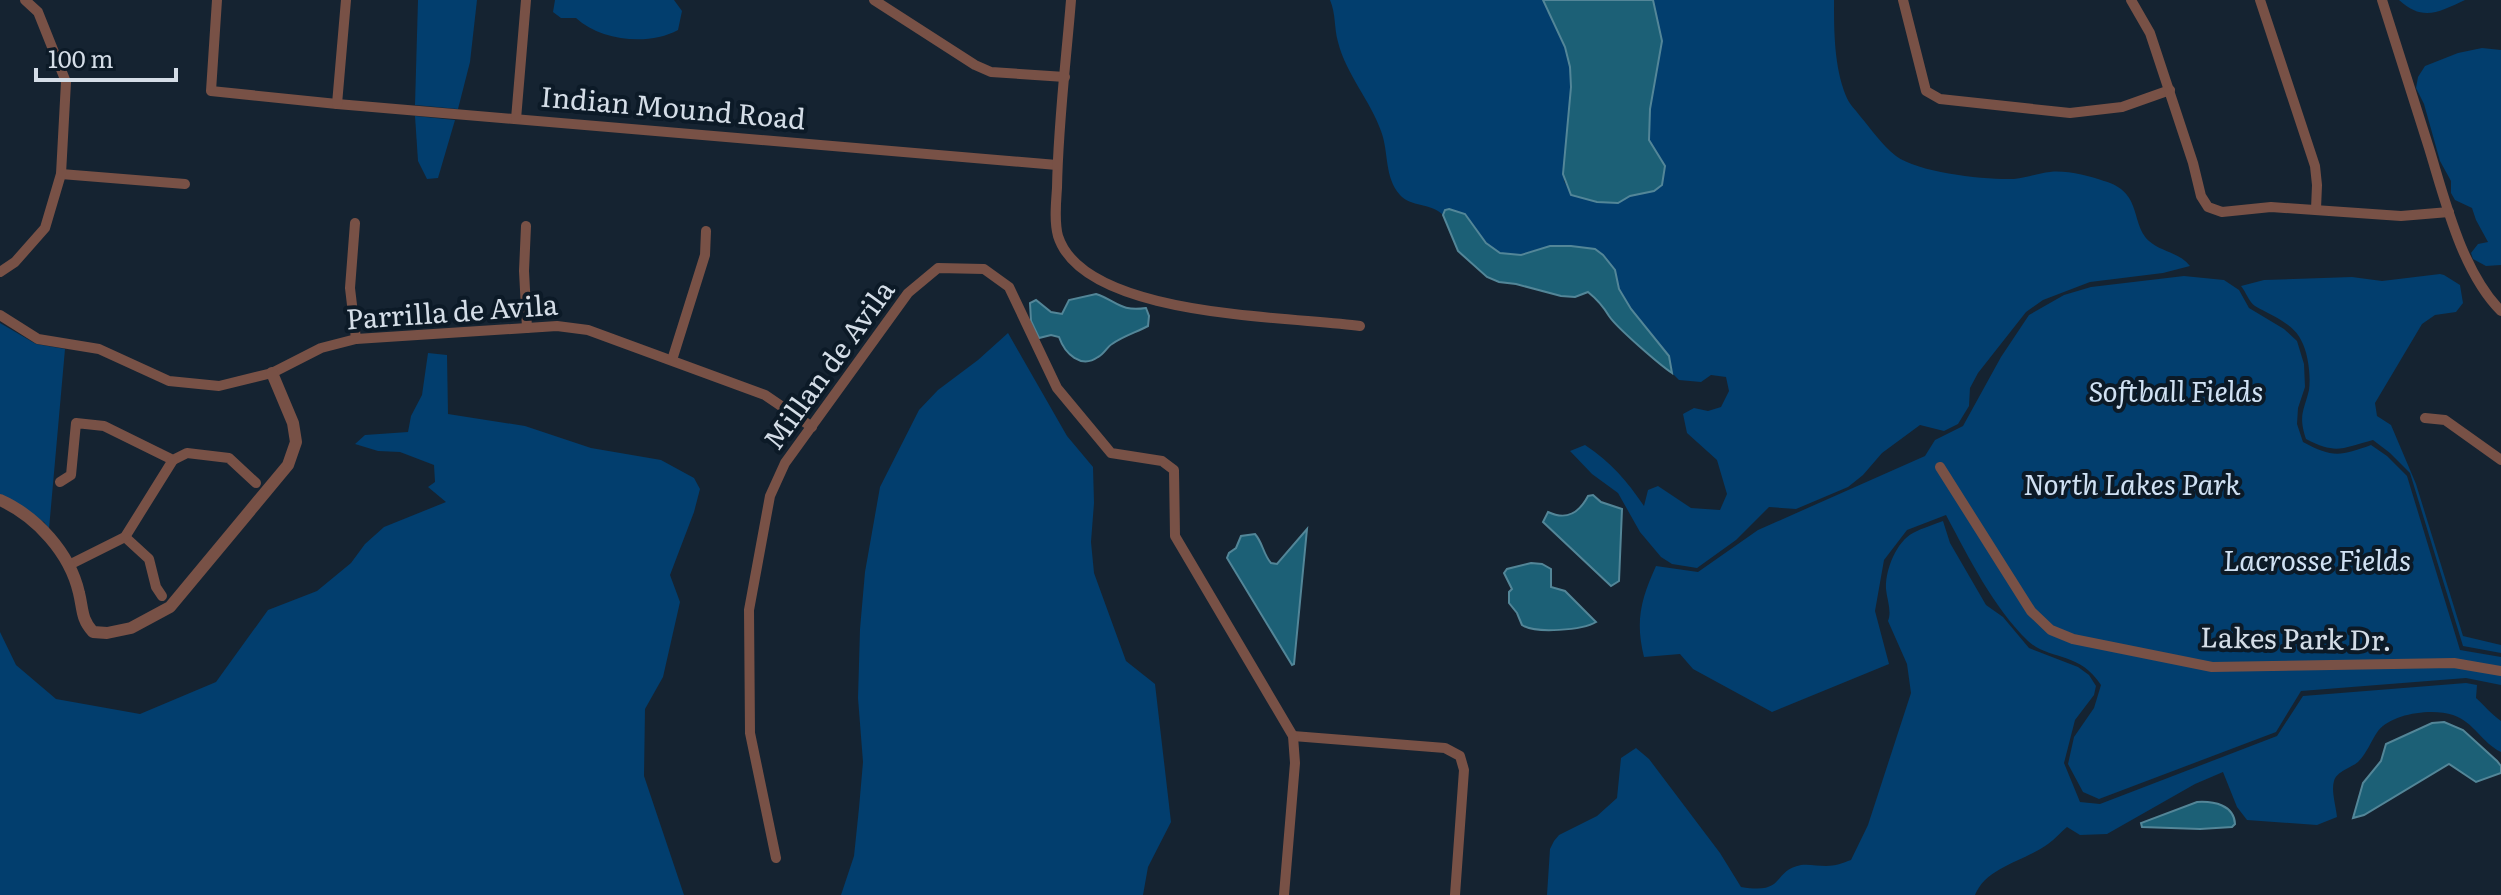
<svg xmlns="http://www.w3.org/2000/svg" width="2501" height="895" viewBox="0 0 2501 895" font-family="Literata,serif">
<rect width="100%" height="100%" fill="#152331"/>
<g fill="#023e6e">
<polygon points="418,0 477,0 470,62 458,109 415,105"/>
<path d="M555 0H674L682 11 678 30C649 46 601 41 576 18H561L553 12Z"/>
<path d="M1330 0H1543L1565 47 1570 67 1571 87 1564 181 1572 195 1597 202 1618 203 1630 196 1654 191 1665 166 1649 140 1650 109 1662 41 1653 0H1834C1834 31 1834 66 1846 96 1849 104 1855 109 1860 116 1872 130 1881 144 1896 156 1919 173 1986 180 2014 179 2027 178 2038 173 2050 172 2066 170 2089 176 2104 181 2143 192 2130 223 2149 241 2161 252 2179 252 2190 266L2163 273 2090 282 2043 300 2026 312 1978 373 1970 388 1969 406 1958 424 1944 431 1920 425 1882 453 1863 475 1848 487 1796 509 1769 507 1736 540 1697 568 1672 564 1661 557 1640 532 1618 493 1592 474 1570 451 1585 445C1611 462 1627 481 1644 506L1648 490 1658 486 1691 508 1720 510 1727 494 1717 460 1687 433 1683 414 1694 408 1708 411 1721 407 1729 391 1726 377 1711 375 1701 382 1679 380 1672 373 1669 356 1631 309 1619 289 1615 270 1603 255C1586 252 1564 244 1547 247 1530 250 1514 261 1497 251 1476 239 1474 210 1445 210L1443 215C1432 203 1410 207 1400 195 1384 177 1389 152 1381 131 1370 100 1346 74 1338 42 1334 28 1336 14 1330 0Z"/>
<path d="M2399 0H2465C2439 12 2423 22 2399 0Z"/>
<polygon points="2482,48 2501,50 2501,265 2486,266 2473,259 2471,253 2478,244 2488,242 2476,220 2472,208 2455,200 2451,193 2451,181 2440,161 2424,104 2416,88 2418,77 2425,66 2458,53"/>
<polygon points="415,116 455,120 438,178 427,179 418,161"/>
<path d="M2440 274 2444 275 2460 285 2463 303 2456 312 2435 315 2422 324 2375 403 2377 416 2391 425 2416 484 2463 636 2501 645V653L2463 646 2410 473 2390 453 2373 440C2342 448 2337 455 2306 439 2298 415 2304 411 2309 390 2311 376 2308 352 2301 340 2293 323 2270 315 2255 306 2249 302 2246 292 2241 286L2264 280 2352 277 2382 281Z"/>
<path d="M2184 276 2224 280 2239 290 2249 308 2284 329 2297 341 2304 364 2305 387 2298 408 2297 424 2303 442C2332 458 2341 456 2371 445L2387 456 2407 476 2460 650 2501 657V685L2466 678 2301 691 2276 732 2099 799 2083 792 2068 764 2074 737 2094 708 2101 685C2079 651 2050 661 2028 641 1993 607 1969 558 1946 515L1907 530 1884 560 1875 611 1889 664 1772 712 1693 669 1680 654 1644 657C1635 621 1641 599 1656 566L1698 572 1758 530 1925 456 1935 440 1963 426 2001 357 2029 315 2064 295 2091 287Z"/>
<polygon points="0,323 36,344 65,349 49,529 44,522 0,494"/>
<polygon points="1008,333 1067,436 1093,467 1094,503 1091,542 1094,573 1126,661 1155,684 1171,822 1148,867 1143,895 841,895 854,856 859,808 863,762 858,698 860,629 865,572 880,487 919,410 938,390 978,360"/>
<polygon points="428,353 447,355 448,414 525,426 591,448 661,460 694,478 700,489 694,512 670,575 680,602 663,677 645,709 644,776 684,895 0,895 0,632 16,665 56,699 140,714 216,682 268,610 317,591 351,563 365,544 384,527 446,502 428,487 435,482 434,465 400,452 378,451 355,444 365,435 408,432 411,416 422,395"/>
<path d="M1943 521 1950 543 1986 605 2003 617 2029 648 2078 667 2089 675 2096 686 2094 695 2075 720 2064 763 2080 802 2100 804 2277 736 2303 696 2466 683 2477 685 2476 698C2485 706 2491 714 2501 721V752C2482 743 2474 722 2453 715 2433 708 2392 713 2378 731 2371 741 2367 753 2358 762 2351 768 2337 771 2334 781 2331 791 2336 806 2337 817L2317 825 2247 820 2237 807 2223 772 2195 784 2107 834 2080 835 2067 827C2061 832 2055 839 2048 844 2025 861 1986 867 1975 895H1547L1550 849 1554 841 1559 835 1597 816 1617 798 1621 758 1636 748 1649 759 1720 853 1741 887C1787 895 1771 871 1801 865 1809 864 1818 866 1826 866 1835 866 1843 863 1851 860L1868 825 1911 693 1907 664 1888 621C1892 611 1887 600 1886 589 1885 571 1896 542 1913 533 1922 528 1933 525 1943 521Z"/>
</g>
<g fill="#1c6076" stroke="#538698" stroke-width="2">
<polygon points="1543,0 1653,0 1662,41 1650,109 1649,140 1665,166 1662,185 1654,191 1630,196 1618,203 1597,202 1571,195 1563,174 1571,87 1570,67 1565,47"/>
<path d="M1449 209 1465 214 1486 243 1500 253 1521 255 1550 246H1571L1595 249 1603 255 1615 270 1619 289 1631 309 1669 356 1672 373C1660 365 1617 328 1609 316 1603 306 1598 300 1588 292L1575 297 1561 296 1516 284 1499 282 1487 277 1458 251 1443 215 1445 210Z"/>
<path d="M1096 294C1117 301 1120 312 1146 308L1149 316 1148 326C1137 332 1123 336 1112 344 1107 347 1104 354 1098 357 1081 369 1065 354 1059 337L1051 335 1039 338 1031 321 1030 303 1036 300 1051 312 1062 314 1069 300Z"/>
<path d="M1593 495 1601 502 1622 509 1619 581 1611 586 1543 522 1548 512C1567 521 1579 513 1588 496Z"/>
<path d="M1307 529 1294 664 1292 665 1227 558 1229 553 1236 548 1241 536 1255 534C1263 543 1263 554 1271 563L1277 564Z"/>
<path d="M1531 563 1542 564 1551 569V587L1565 591 1596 622C1583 630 1535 634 1522 625L1517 613 1509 603V592L1512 589 1504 573 1507 569Z"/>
<polygon points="2444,722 2463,730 2497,761 2501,766 2501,773 2476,782 2449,764 2364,815 2353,818 2363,783 2381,761 2386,744 2432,723"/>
<path d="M2197 802C2214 801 2234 805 2235 824L2232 827 2200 829 2142 827 2141 823Z"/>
</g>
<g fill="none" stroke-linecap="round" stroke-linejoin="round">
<g stroke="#785146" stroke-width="10">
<polyline points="217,0 211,91 337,104 1057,165"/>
<polyline points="874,0 975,65 991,72 1065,77"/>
<path d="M1071 0C1066 62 1058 125 1057 188 1056 203 1054 221 1058 236 1084 318 1288 316 1360 326"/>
<polyline points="1903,0 1926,91 1940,99 2070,113 2122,107 2170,90"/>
<polyline points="2131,0 2150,33 2193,163 2201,196 2208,207 2222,212 2271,207 2401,216 2449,212"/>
<polyline points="2260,0 2315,166 2317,185 2316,209"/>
<path d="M2382 0C2398 49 2413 99 2429 148 2445 200 2462 272 2501 311"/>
<polyline points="337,104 346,0"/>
<polyline points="516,119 526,0"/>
<polyline points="61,174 185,184"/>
<polyline points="355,223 350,288 356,339"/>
<polyline points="526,226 524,271 527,328"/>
<polyline points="0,272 15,262 45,228 61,174 66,82 38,12 25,0"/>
<polyline points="0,315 38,339 99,349 169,381 219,386 272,373 321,348 356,339 557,326 588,330 765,395 812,427"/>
<polyline points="672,360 705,255 706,231"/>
<polyline points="2425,418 2445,420 2501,460"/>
<polyline points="1940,467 2031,611 2051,630 2073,639 2212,667 2454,663 2501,671"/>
<polyline points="60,482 71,475 76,423 104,426 173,460 187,453 229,458 256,483"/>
<polyline points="125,537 149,559 156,587 162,596"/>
<polyline points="69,565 125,537 173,460"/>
<polyline points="1293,736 1445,748 1460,756 1464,770 1455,895"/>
<polyline points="776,858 750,733 749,610 770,496 785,463 908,293 938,268 984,269 1009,287 1057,388 1111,453 1162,461 1174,470 1175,536 1293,736 1295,763 1284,895"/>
</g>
<path stroke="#785146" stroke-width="12" d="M0 500C36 516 70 553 79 593 83 609 81 619 93 632L107 633 131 628 170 607 288 465 296 442 293 423 272 373"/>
</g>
<g text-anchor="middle" stroke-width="8" stroke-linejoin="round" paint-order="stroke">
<g font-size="28" fill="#d4dde7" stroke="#0c1a27">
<text transform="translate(673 108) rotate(5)" y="10">Indian Mound Road</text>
<text transform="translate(452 312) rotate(-4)" y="10">Parrilla de Avila</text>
<text transform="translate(829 365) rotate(-54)" y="10">Millan de Avila</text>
<text transform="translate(2296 639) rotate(1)" y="10">Lakes Park Dr.</text>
</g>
<g font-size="28" font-style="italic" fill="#d0e1f3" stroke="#0c1a27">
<text x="2176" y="402">Softball Fields</text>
<text x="2132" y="495">North Lakes Park</text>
<text x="2317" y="571">Lacrosse Fields</text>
</g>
</g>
<path d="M36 68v12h140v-12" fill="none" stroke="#d4dde7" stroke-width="4"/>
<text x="48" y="68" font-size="24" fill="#d4dde7" stroke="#0c1a27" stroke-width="6" paint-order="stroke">100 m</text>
</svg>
